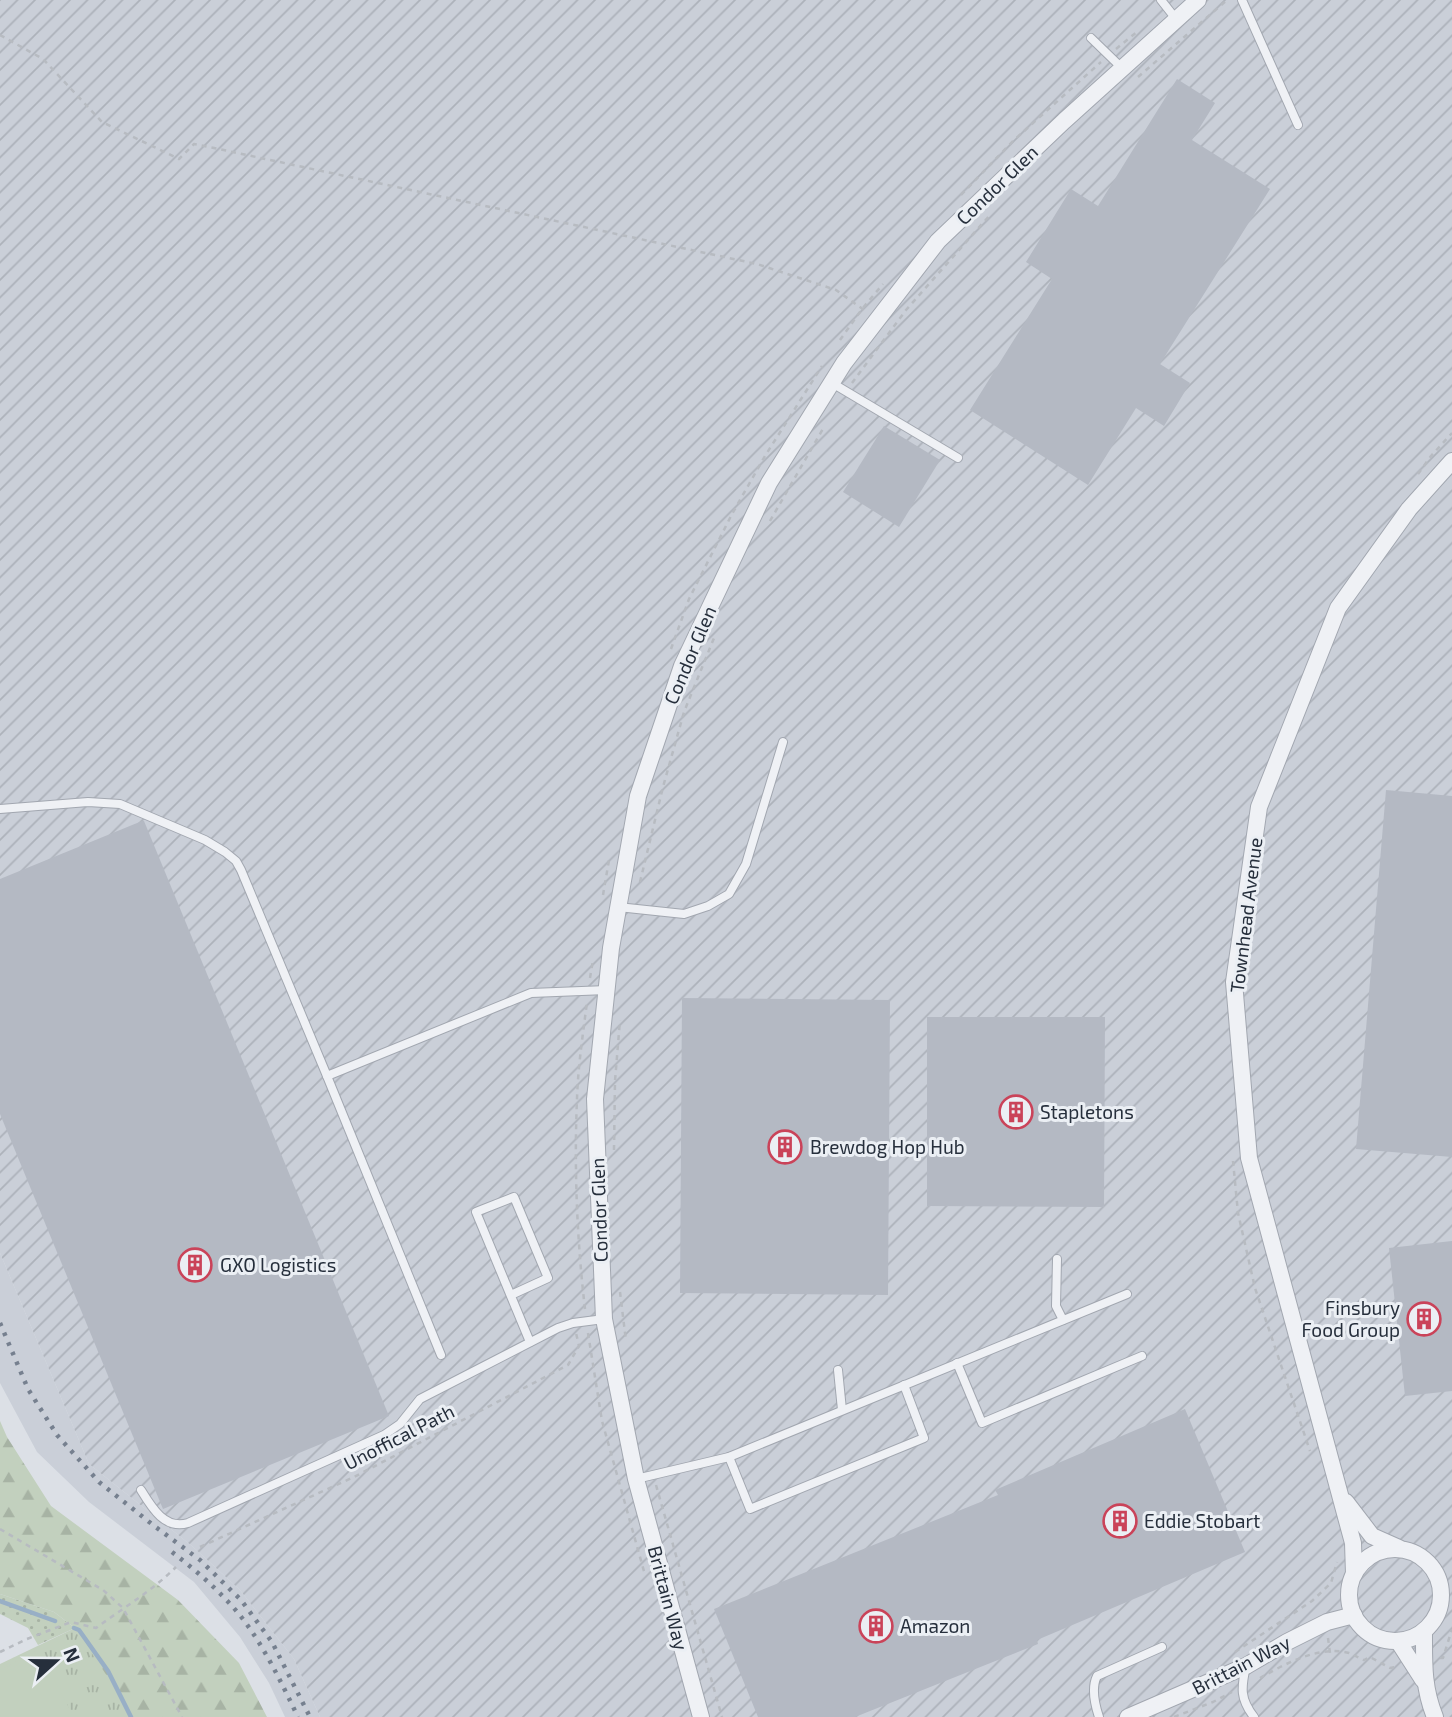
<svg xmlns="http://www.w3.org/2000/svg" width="1452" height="1717" viewBox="0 0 1452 1717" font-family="'Exo 2',sans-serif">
<defs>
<pattern id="industrial-furrows" width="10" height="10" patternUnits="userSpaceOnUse" patternTransform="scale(1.75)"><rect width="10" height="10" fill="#cacfd8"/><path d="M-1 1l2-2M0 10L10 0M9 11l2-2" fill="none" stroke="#adb2ba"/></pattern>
<pattern id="grass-dots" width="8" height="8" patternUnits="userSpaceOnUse" patternTransform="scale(1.75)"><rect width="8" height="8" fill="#c2d0be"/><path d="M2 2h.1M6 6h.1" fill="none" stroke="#a7b3a4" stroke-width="1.8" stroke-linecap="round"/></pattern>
<pattern id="forest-firs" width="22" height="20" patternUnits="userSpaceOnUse" patternTransform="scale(1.75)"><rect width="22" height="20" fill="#c2d0be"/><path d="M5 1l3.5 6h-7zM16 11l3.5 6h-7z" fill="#a7b3a4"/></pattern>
<pattern id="park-tufts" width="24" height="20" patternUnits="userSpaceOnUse" patternTransform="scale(1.75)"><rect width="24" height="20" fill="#c2d0be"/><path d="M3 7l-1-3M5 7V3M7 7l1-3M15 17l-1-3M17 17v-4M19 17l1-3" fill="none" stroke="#a7b3a4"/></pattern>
</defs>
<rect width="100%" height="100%" fill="#dce0e6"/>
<polygon fill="#cacfd8" points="0,1253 89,1464 192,1546 240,1590 294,1659 320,1717 285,1717 269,1683 240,1637 194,1582 89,1502 37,1452 0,1383"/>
<polygon fill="url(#industrial-furrows)" points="0,0 1452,0 1452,1717 320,1717 294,1659 240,1590 192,1546 89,1464 0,1253"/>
<polygon fill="url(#grass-dots)" points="0,1594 54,1612 75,1628 38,1645 28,1628 0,1614"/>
<polygon fill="url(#forest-firs)" points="0,1421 7,1437 51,1506 178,1600 239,1663 267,1717 96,1717 68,1656 75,1628 54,1612 0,1594"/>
<polygon fill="url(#park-tufts)" points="75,1628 113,1685 129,1717 0,1717 0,1664"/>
<polygon fill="#c2d0be" points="38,1650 74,1717 0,1717 0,1670"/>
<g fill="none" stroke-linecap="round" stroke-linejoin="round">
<g stroke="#98afc6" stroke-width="4.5">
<polyline points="0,1601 55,1621"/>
<polyline points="74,1628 79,1630 108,1671 131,1717"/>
</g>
</g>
<g fill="#b4b9c3">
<polygon points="1177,79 1215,103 1192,140 1270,189 1160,364 1190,383 1164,426 1136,408 1088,485 970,410 1052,279 1026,262 1071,189 1098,206"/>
<polygon points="884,426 940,460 899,527 843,492"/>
<polygon points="1386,790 1452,796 1452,1157 1356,1149"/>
<polygon points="142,821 144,821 389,1416 163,1509 0,1114 0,879"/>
<polygon points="682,998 890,1000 888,1295 680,1293"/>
<polygon points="927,1017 1105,1017 1104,1207 927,1206"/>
<polygon points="1452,1241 1452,1391 1405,1396 1389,1248"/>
<polygon points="1185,1409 1245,1552 1037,1640 1038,1644 855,1717 758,1717 714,1609 998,1495 995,1490"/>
</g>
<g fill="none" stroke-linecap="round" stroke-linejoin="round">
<defs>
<g id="service">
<polyline points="1161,0 1176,19"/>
<polyline points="1242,0 1298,125"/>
<polyline points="1091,38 1123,69"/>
<polyline points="832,383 958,458"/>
<polyline points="0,809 88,802 120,804 205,840 225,852 236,861 241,870 327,1076"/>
<polyline points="618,907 684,914 708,906 729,894 746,864 783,742"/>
<polyline points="1057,1259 1056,1306 1063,1320"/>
<polyline points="511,1295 548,1278 514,1197 476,1212 530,1342"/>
<polyline points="441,1355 327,1076 531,993 607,990"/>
<polyline points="957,1363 982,1423 1142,1356"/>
<polyline points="838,1370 842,1410"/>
<polyline points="729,1457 750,1509 924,1438 904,1385"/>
<polyline points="636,1479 729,1457 1127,1294"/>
<path d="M141 1490C152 1508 165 1530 188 1523L384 1435 400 1424 420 1399 558 1328 573 1323 604 1319"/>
<path d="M1246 1666C1241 1688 1240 1699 1254 1717"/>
<path d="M1099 1717C1095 1705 1091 1688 1097 1676L1162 1647"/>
</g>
<g id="minor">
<polyline points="1346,1502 1372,1536 1399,1548"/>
<circle cx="1395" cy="1595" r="46"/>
<polyline points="1354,1574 1353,1543 1249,1158 1234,982 1259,807 1338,608 1409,509 1452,461"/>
<path d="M1424 1632C1424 1663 1423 1688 1435 1717"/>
<polyline points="1398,1641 1423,1680"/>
<polyline points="701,1717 636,1479 604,1319 595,1099 611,948 638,796 682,666 769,483 844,363 938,241 1064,121 1198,0"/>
<polyline points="1128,1717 1246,1666 1287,1642 1327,1622 1354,1615"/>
</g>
</defs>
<use href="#service" stroke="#a2a7b0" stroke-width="10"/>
<use href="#minor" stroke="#a2a7b0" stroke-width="18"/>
<g stroke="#b7bbc1" stroke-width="2.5" stroke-dasharray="5 5" stroke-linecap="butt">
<polyline points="0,35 43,59 102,122 179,159 194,144 214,148 757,264 836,290 864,310"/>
<polyline points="1116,49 1138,31"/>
<polyline points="1138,77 1227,0"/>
<polyline points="961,195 1013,141 1101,62"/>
<polyline points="840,340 862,309 883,284"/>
<polyline points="852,383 906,310 990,215"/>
<polyline points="1418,474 1431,456 1452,433"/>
<polyline points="770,521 824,427"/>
<polyline points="671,649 689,599 732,514 765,456 822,366"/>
<polyline points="640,882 663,787 684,712 714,638"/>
<polyline points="603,895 609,860"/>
<polyline points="590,978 593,960"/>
<polyline points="614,1150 615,1081 620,1020"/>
<polyline points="1233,1161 1238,1213 1255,1288 1310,1451"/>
<polyline points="620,1292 626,1341"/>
<path d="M585 1309C577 1241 574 1168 577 1099 578 1066 583 1034 587 1002"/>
<polyline points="588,1333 602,1421 645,1575"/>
<polyline points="656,1485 722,1717"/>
<polyline points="0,1529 103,1590 123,1608 182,1717"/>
<polyline points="200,1547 354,1477 568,1365 579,1346 576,1333"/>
<polyline points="1328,1638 1330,1653"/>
<path d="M0 1652 27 1639 71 1622 96 1628C123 1608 152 1591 176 1567"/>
<polyline points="1235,1652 1312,1601 1331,1583 1337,1562"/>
<polyline points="1440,1658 1443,1658 1452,1629"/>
<path d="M1260 1678C1285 1664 1319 1645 1349 1653 1354 1655 1359 1658 1364 1660L1370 1657 1390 1668 1396 1667"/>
<polyline points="1174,1717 1213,1702 1232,1692"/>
</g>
<use href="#service" stroke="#eff1f5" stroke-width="8"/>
<use href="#minor" stroke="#eff1f5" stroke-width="16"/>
<g stroke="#76808f" stroke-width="4.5" stroke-dasharray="3.5 7" stroke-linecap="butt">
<polyline points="0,1323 28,1389 57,1435 99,1482 153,1525 200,1560 241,1600 272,1642 310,1717"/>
<path d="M172 1552C193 1568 214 1586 232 1606 260 1637 280 1680 298 1717"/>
</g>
</g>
<defs>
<symbol id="building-ring" viewBox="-11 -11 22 22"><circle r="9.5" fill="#ebeff4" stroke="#ca4359" stroke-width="1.5"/><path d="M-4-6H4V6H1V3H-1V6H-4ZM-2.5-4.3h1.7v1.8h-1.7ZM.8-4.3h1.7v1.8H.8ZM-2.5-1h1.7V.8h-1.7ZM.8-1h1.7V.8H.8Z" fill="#ca4359"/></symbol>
</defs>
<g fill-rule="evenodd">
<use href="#building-ring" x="997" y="1093" width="38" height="38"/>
<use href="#building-ring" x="766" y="1128" width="38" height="38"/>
<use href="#building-ring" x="176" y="1246" width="38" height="38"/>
<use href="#building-ring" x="1405" y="1300" width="38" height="38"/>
<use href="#building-ring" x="1101" y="1502" width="38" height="38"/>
<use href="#building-ring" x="857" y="1607" width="38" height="38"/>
</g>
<g text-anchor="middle" stroke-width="6" stroke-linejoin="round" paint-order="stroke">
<g font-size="19" fill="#262f3c" stroke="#ebeff4">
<text transform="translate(997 185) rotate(-44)" y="7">Condor Glen</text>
<text transform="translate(690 655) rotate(-67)" y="7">Condor Glen</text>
<text transform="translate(1246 915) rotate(-83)" y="7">Townhead Avenue</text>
<text transform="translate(599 1210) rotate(-92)" y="7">Condor Glen</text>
<text transform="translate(399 1437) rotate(-27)" y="7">Unoffical Path</text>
<text transform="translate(668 1598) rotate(75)" y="7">Brittain Way</text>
<text transform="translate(1241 1665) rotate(-27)" y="7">Brittain Way</text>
</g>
<g font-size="19" fill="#262f3c" stroke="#ebeff4" text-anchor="start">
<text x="1040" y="1119">Stapletons</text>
<text x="810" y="1154">Brewdog Hop Hub</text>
<text x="220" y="1272">GXO Logistics</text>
<text x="1400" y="1315" text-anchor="end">Finsbury<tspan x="1400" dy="22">Food Group</tspan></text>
<text x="1144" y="1528">Eddie Stobart</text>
<text x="900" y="1633">Amazon</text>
</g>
</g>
<g transform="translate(56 1661) rotate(69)" stroke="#ebeff4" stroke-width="5" paint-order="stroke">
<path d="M0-5L12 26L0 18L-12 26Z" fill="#262f3c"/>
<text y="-10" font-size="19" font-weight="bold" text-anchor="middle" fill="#262f3c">N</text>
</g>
</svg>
